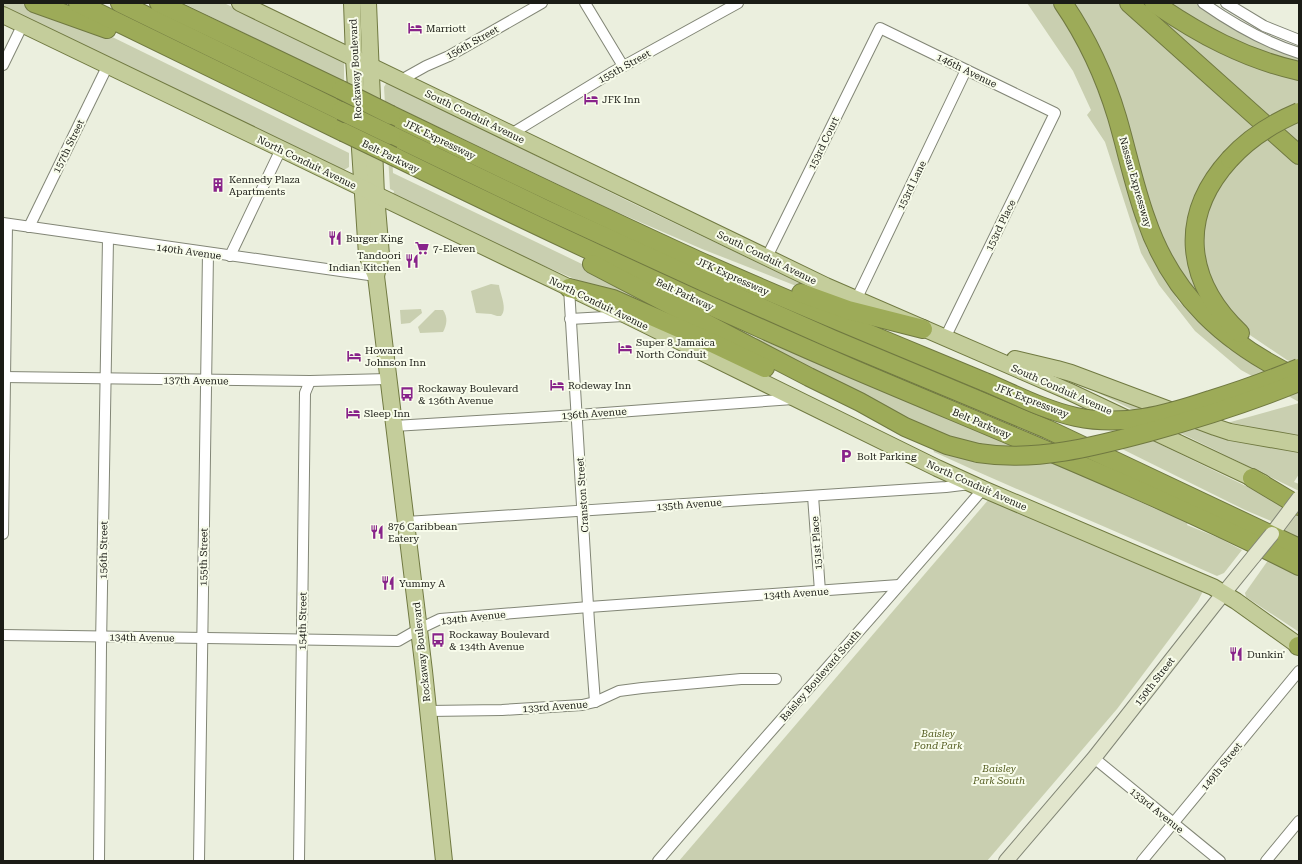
<svg xmlns="http://www.w3.org/2000/svg" width="1302" height="864" viewBox="0 0 1302 864" font-family="'Roboto Serif',serif">
<rect width="100%" height="100%" fill="#ebefde"/>
<g fill="#c9cfb0">
<polygon points="3,3 20,3 62,16 96,29 349,153 349,167 344,170 3,6"/>
<polygon points="183,3 224,3 344,61 344,82"/>
<polygon points="1027,3 1053,3 1084,55 1108,117 1130,198 1147,249 1179,302 1229,349 1261,370 1299,390 1299,402 1241,370 1195,331 1159,285 1141,253 1105,142 1087,115 1091,110 1073,71"/>
<polygon points="1071,3 1120,3 1299,161 1299,365 1287,360 1244,331 1218,303 1202,268 1199,232 1206,203 1219,178 1241,154 1233,147 1211,172 1196,199 1189,230 1192,272 1209,309 1171,260 1155,229 1116,90 1075,8"/>
<polygon points="1142,3 1146,3 1299,76 1299,144"/>
<polygon points="1166,3 1196,3 1218,19 1249,38 1299,59 1299,64 1240,46"/>
<polygon points="387,82 630,202 811,288 809,291 702,249 610,209 390,104 393,173 584,265 672,309 692,330 533,261 393,195 394,191 390,189 384,87"/>
<path d="M491 284 499 285C500 294 508 309 501 316H497L491 314 476 313 471 291Z"/>
<polygon points="421,309 422,313 410,323 401,324 400,310"/>
<path d="M435 310H443C448 317 447 325 443 332L420 333 418 327Z"/>
<path d="M757 338 1011 443 1067 467 1153 508 1188 522 1187 525 1219 538 1242 550 1224 573 1217 576C1123 534 1028 495 934 452L927 431 755 341Z"/>
<polygon points="1088,384 1299,449 1299,474 1294,482 1299,484 1299,491 1086,387"/>
<polygon points="1299,403 1299,435 1251,429 1227,423"/>
<polygon points="1149,439 1299,512 1299,540 1269,526 1271,521 1245,510 1116,446"/>
<polygon points="989,499 1203,591 1198,601 1117,709 987,861 679,861"/>
<polygon points="1269,559 1299,576 1299,632 1246,597 1245,593"/>
</g>
<g fill="none" stroke-linecap="round" stroke-linejoin="round">
<defs>
<g id="street">
<polyline points="585,3 623,66"/>
<path d="M1203 3C1233 24 1264 42 1299 53"/>
<polyline points="1226,3 1264,26 1299,40"/>
<polyline points="3,65 23,24"/>
<polyline points="401,80 426,66 449,56 542,3"/>
<polyline points="511,134 611,73 738,3"/>
<polyline points="3,223 376,276"/>
<polyline points="29,227 108,65"/>
<polyline points="230,256 281,149"/>
<polyline points="767,257 880,28 1055,113 945,338"/>
<polyline points="569,288 589,622 595,702"/>
<polyline points="856,300 966,70"/>
<polyline points="570,319 624,316"/>
<polyline points="3,377 310,381 388,379"/>
<polyline points="394,426 577,415 793,399"/>
<polyline points="813,496 820,591"/>
<polyline points="406,522 946,487 970,484"/>
<polyline points="3,534 7,224"/>
<polyline points="3,635 398,641 419,629 440,619 589,607 899,585"/>
<polyline points="428,711 502,710 582,705 595,702 619,691 642,688 741,679 776,679"/>
<polyline points="1094,758 1220,861"/>
<polyline points="99,861 101,646 108,239"/>
<polyline points="199,861 208,253"/>
<polyline points="299,861 305,393 310,381"/>
<path d="M658 861C765 736 876 614 983 489"/>
<polyline points="1142,861 1299,671"/>
<polyline points="1266,861 1299,821"/>
</g>
<g id="secondary">
<polyline points="1272,534 1290,510"/>
<polyline points="1006,861 1094,758 1215,604 1254,556"/>
</g>
<g id="primary">
<polyline points="240,3 826,286 1068,391 1263,483"/>
<polyline points="352,3 354,58 367,255 376,276 424,671 444,861"/>
<polyline points="368,3 376,195 381,255 376,276"/>
<polyline points="3,15 626,315 937,468 983,489 1213,587 1236,601 1299,646"/>
<polyline points="1015,359 1057,369 1071,373 1215,427 1230,432 1299,444"/>
</g>
<g id="highway">
<polyline points="34,3 107,29"/>
<polyline points="78,3 343,132"/>
<polyline points="120,3 341,111"/>
<polyline points="159,3 341,90"/>
<path d="M1063 3C1087 38 1105 77 1117 117 1127 151 1134 186 1146 219 1172 296 1226 344 1298 378"/>
<polyline points="1129,3 1299,155"/>
<path d="M1154 3C1199 34 1245 59 1299 71"/>
<path d="M391 115C493 164 595 214 699 261 793 303 889 342 985 382"/>
<polyline points="391,135 547,210 717,288 832,339 1047,429 1299,548"/>
<path d="M393 156C544 230 696 301 851 368 1001 432 1153 492 1299 566"/>
<path d="M1230 159C1178 216 1185 281 1240 333"/>
<polyline points="592,264 809,377 860,402 905,427 947,445 978,453"/>
<polyline points="569,288 613,299 706,340 765,368"/>
<polyline points="801,293 848,310 923,329"/>
<polyline points="1252,478 1299,506"/>
<polyline points="1298,646 1299,646"/>
</g>
</defs>
<use href="#street" stroke="#828676" stroke-width="12"/>
<use href="#secondary" stroke="#828676" stroke-width="16"/>
<use href="#primary" stroke="#707941" stroke-width="18"/>
<use href="#highway" stroke="#707941" stroke-width="20"/>
<use href="#street" stroke="#fff" stroke-width="10"/>
<use href="#secondary" stroke="#e2e6cd" stroke-width="14"/>
<use href="#primary" stroke="#c4cd9b" stroke-width="16"/>
<use href="#highway" stroke="#9dab58" stroke-width="18"/>
<defs>
<g id="secondary-bridge">
<polyline points="1290,510 1299,498"/>
<polyline points="1254,556 1272,534"/>
</g>
<g id="highway-bridge">
<polyline points="341,90 391,115"/>
<polyline points="341,111 391,135"/>
<polyline points="343,132 393,156"/>
<path d="M1230 159C1249 138 1273 123 1299 112"/>
<path d="M985 382C1014 394 1044 410 1076 417 1124 427 1165 415 1210 400 1240 391 1270 380 1299 368"/>
<path d="M978 453C1036 462 1093 447 1149 432 1200 418 1250 402 1299 382"/>
</g>
</defs>
<use href="#secondary-bridge" stroke="#828676" stroke-width="16" stroke-linecap="butt"/>
<use href="#highway-bridge" stroke="#707941" stroke-width="20" stroke-linecap="butt"/>
<use href="#secondary-bridge" stroke="#e2e6cd" stroke-width="14"/>
<use href="#highway-bridge" stroke="#9dab58" stroke-width="18"/>
</g>
<defs>
<symbol id="hotel-bare" viewBox="-9 -9 18 18"><path d="M-6-4.5h1.5V1H6V5H4.5V3h-9V5H-6ZM-4 0a1.8 1.8 0 1 1 3.6 0ZM.5 0V-2.5h3Q6-2.5 6 0Z" fill="#88238a" stroke="#f8fceb" stroke-width="2.5" paint-order="stroke"/></symbol>
<symbol id="building-bare" viewBox="-9 -9 18 18"><path d="M-4-6H4V6H1V3H-1V6H-4ZM-2.5-4.3h1.7v1.8h-1.7ZM.8-4.3h1.7v1.8H.8ZM-2.5-1h1.7V.8h-1.7ZM.8-1h1.7V.8H.8Z" fill="#88238a" stroke="#f8fceb" stroke-width="2.5" paint-order="stroke"/></symbol>
<symbol id="restaurant-bare" viewBox="-9 -9 18 18"><path d="M-5-6h1v4h1v-4h1v4h1v-4h1v5L-1.5 .5V6h-2V.5L-5-1ZM5-6V6H3V1.5H1.5Q1.5-4 5-6Z" fill="#88238a" stroke="#f8fceb" stroke-width="2.5" paint-order="stroke"/></symbol>
<symbol id="supermarket-bare" viewBox="-9 -9 18 18"><path d="M-6-5.5h2.5l.6 2H6L4.5 2H-2.5L-4.4-4H-6ZM-1.5 3.2a1.3 1.3 0 1 0 .1 0ZM3 3.2a1.3 1.3 0 1 0 .1 0Z" fill="#88238a" stroke="#f8fceb" stroke-width="2.5" paint-order="stroke"/></symbol>
<symbol id="bus-bare" viewBox="-9 -9 18 18"><path d="M-5-6H5V4H4V6H2V4H-2V6H-4V4H-5ZM-3.5-4V0h7V-4ZM-3.5 1.2v1.5H-2V1.2ZM2 1.2v1.5H3.5V1.2Z" fill="#88238a" stroke="#f8fceb" stroke-width="2.5" paint-order="stroke"/></symbol>
<symbol id="parking-bare" viewBox="-9 -9 18 18"><path d="M-3.5-5.5H1a3.5 3.5 0 0 1 0 7H-1V5.5H-3.5ZM-1-3.4V-.6H.8a1.4 1.4 0 0 0 0-2.8Z" fill="#88238a" stroke="#f8fceb" stroke-width="2.5" paint-order="stroke"/></symbol>
</defs>
<g fill-rule="evenodd">
<use href="#hotel-bare" x="405" y="18" width="20" height="20"/>
<use href="#hotel-bare" x="581" y="89" width="20" height="20"/>
<use href="#building-bare" x="208" y="175" width="20" height="20"/>
<use href="#restaurant-bare" x="325" y="228" width="20" height="20"/>
<use href="#supermarket-bare" x="412" y="238" width="20" height="20"/>
<use href="#restaurant-bare" x="402" y="251" width="20" height="20"/>
<use href="#hotel-bare" x="615" y="338" width="20" height="20"/>
<use href="#hotel-bare" x="344" y="346" width="20" height="20"/>
<use href="#hotel-bare" x="547" y="375" width="20" height="20"/>
<use href="#bus-bare" x="397" y="384" width="20" height="20"/>
<use href="#hotel-bare" x="343" y="403" width="20" height="20"/>
<use href="#parking-bare" x="836" y="446" width="20" height="20"/>
<use href="#restaurant-bare" x="367" y="522" width="20" height="20"/>
<use href="#restaurant-bare" x="378" y="573" width="20" height="20"/>
<use href="#bus-bare" x="428" y="630" width="20" height="20"/>
<use href="#restaurant-bare" x="1226" y="644" width="20" height="20"/>
</g>
<g text-anchor="middle" stroke-width="4" stroke-linejoin="round" paint-order="stroke">
<g font-size="10" fill="#1b1c16" stroke="#f8fceb" text-anchor="start">
<text x="426" y="32">Marriott</text>
<text x="602" y="103">JFK Inn</text>
<text x="229" y="183">Kennedy Plaza<tspan x="229" dy="12">Apartments</tspan></text>
<text x="346" y="242">Burger King</text>
<text x="433" y="252">7-Eleven</text>
<text x="401" y="259" text-anchor="end">Tandoori<tspan x="401" dy="12">Indian Kitchen</tspan></text>
<text x="636" y="346">Super 8 Jamaica<tspan x="636" dy="12">North Conduit</tspan></text>
<text x="365" y="354">Howard<tspan x="365" dy="12">Johnson Inn</tspan></text>
<text x="568" y="389">Rodeway Inn</text>
<text x="418" y="392">Rockaway Boulevard<tspan x="418" dy="12">&amp; 136th Avenue</tspan></text>
<text x="364" y="417">Sleep Inn</text>
<text x="857" y="460">Bolt Parking</text>
<text x="388" y="530">876 Caribbean<tspan x="388" dy="12">Eatery</tspan></text>
<text x="399" y="587">Yummy A</text>
<text x="449" y="638">Rockaway Boulevard<tspan x="449" dy="12">&amp; 134th Avenue</tspan></text>
<text x="1247" y="658">Dunkin'</text>
</g>
<g font-size="10" fill="#1b1c16" stroke="#f8fceb">
<text transform="translate(472 42) rotate(-29)" y="4">156th Street</text>
<text transform="translate(624 66) rotate(-29)" y="4">155th Street</text>
<text transform="translate(355 69) rotate(-93)" y="4">Rockaway Boulevard</text>
<text transform="translate(967 70) rotate(26)" y="4">146th Avenue</text>
<text transform="translate(475 116) rotate(26)" y="4">South Conduit Avenue</text>
<text transform="translate(440 139) rotate(26)" y="4">JFK Expressway</text>
<text transform="translate(823 143) rotate(-64)" y="4">153rd Court</text>
<text transform="translate(68 146) rotate(-64)" y="4">157th Street</text>
<text transform="translate(391 156) rotate(26)" y="4">Belt Parkway</text>
<text transform="translate(307 162) rotate(26)" y="4">North Conduit Avenue</text>
<text transform="translate(1136 182) rotate(74)" y="4">Nassau Expressway</text>
<text transform="translate(911 185) rotate(-64)" y="4">153rd Lane</text>
<text transform="translate(1000 225) rotate(-64)" y="4">153rd Place</text>
<text transform="translate(189 251) rotate(8)" y="4">140th Avenue</text>
<text transform="translate(767 257) rotate(26)" y="4">South Conduit Avenue</text>
<text transform="translate(733 276) rotate(24)" y="4">JFK Expressway</text>
<text transform="translate(685 294) rotate(25)" y="4">Belt Parkway</text>
<text transform="translate(599 303) rotate(26)" y="4">North Conduit Avenue</text>
<text transform="translate(196 380) rotate(1)" y="4">137th Avenue</text>
<text transform="translate(1062 389) rotate(24)" y="4">South Conduit Avenue</text>
<text transform="translate(1032 400) rotate(21)" y="4">JFK Expressway</text>
<text transform="translate(594 413) rotate(-4)" y="4">136th Avenue</text>
<text transform="translate(982 423) rotate(23)" y="4">Belt Parkway</text>
<text transform="translate(977 485) rotate(24)" y="4">North Conduit Avenue</text>
<text transform="translate(582 495) rotate(-94)" y="4">Cranston Street</text>
<text transform="translate(689 504) rotate(-4)" y="4">135th Avenue</text>
<text transform="translate(816 543) rotate(-94)" y="4">151st Place</text>
<text transform="translate(103 550) rotate(-89)" y="4">156th Street</text>
<text transform="translate(203 557) rotate(-89)" y="4">155th Street</text>
<text transform="translate(796 593) rotate(-4)" y="4">134th Avenue</text>
<text transform="translate(473 617) rotate(-6)" y="4">134th Avenue</text>
<text transform="translate(302 621) rotate(-89)" y="4">154th Street</text>
<text transform="translate(142 637) rotate(1)" y="4">134th Avenue</text>
<text transform="translate(421 652) rotate(-96)" y="4">Rockaway Boulevard</text>
<text transform="translate(820 675) rotate(-49)" y="4">Baisley Boulevard South</text>
<text transform="translate(1154 681) rotate(-52)" y="4">150th Street</text>
<text transform="translate(555 706) rotate(-4)" y="4">133rd Avenue</text>
<text transform="translate(1221 766) rotate(-51)" y="4">149th Street</text>
<text transform="translate(1157 810) rotate(39)" y="4">133rd Avenue</text>
</g>
<g font-size="10" font-style="italic" fill="#545d21" stroke="#f8fceb">
<text x="938" y="737">Baisley<tspan x="938" dy="12">Pond Park</tspan></text>
<text x="999" y="772">Baisley<tspan x="999" dy="12">Park South</tspan></text>
</g>
</g>
<rect width="1302" height="864" fill="none" stroke="#1b1c16" stroke-width="8"/>
</svg>
